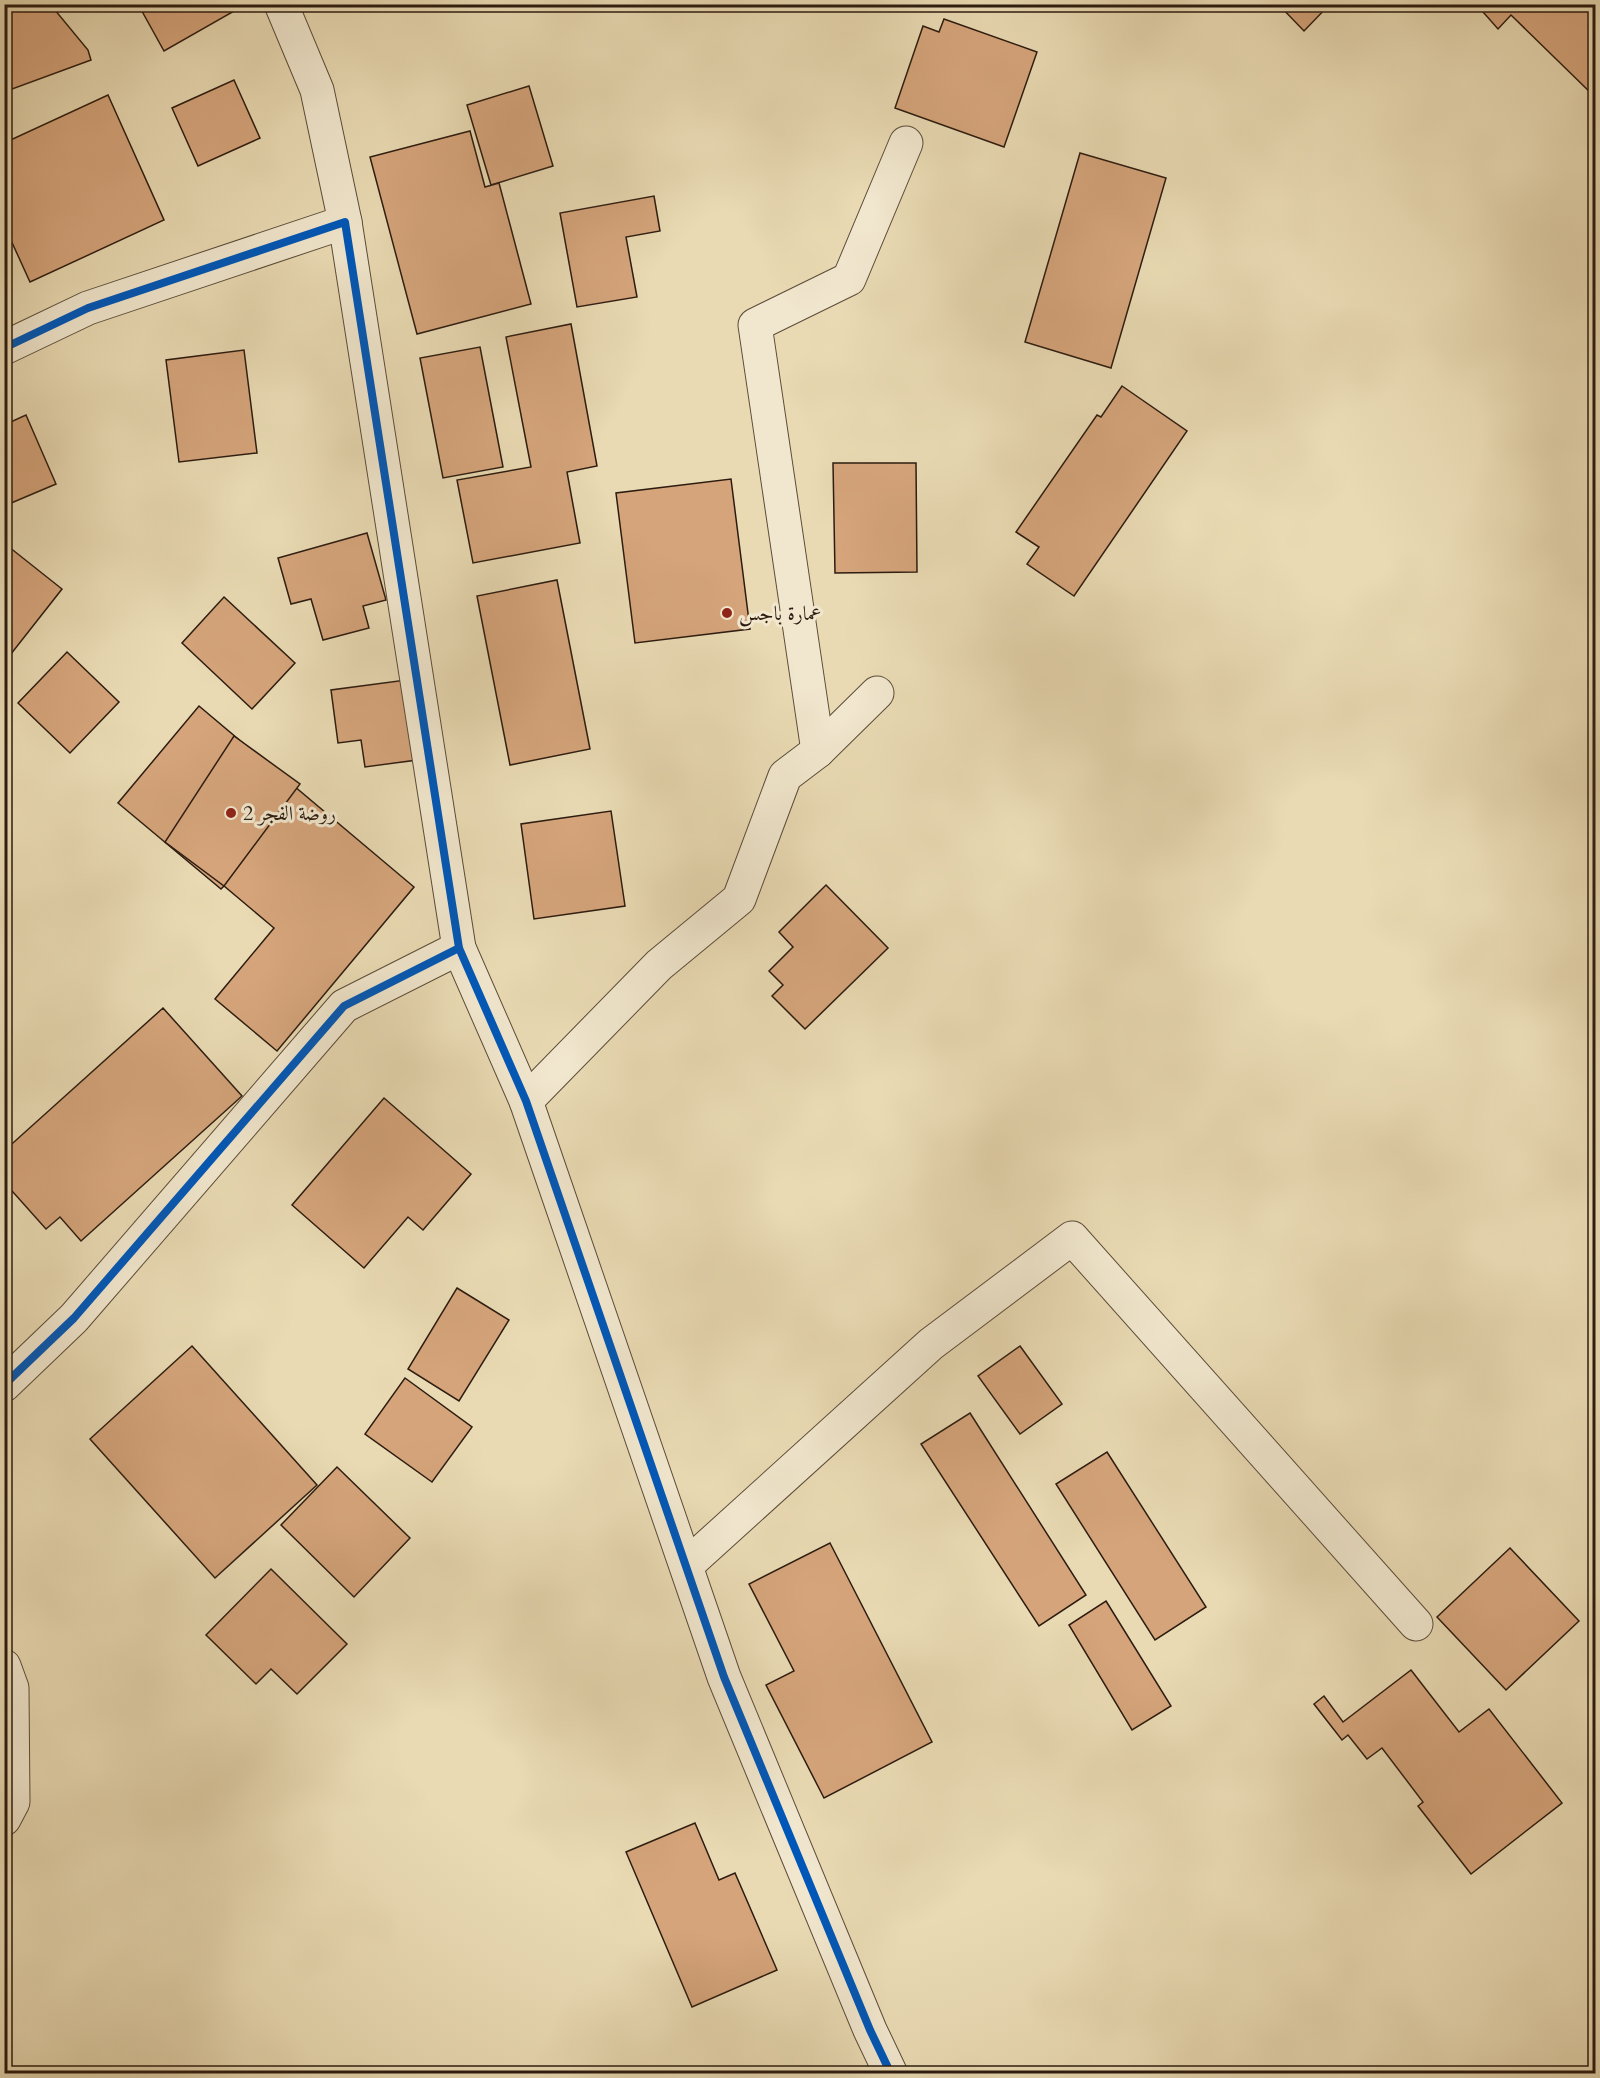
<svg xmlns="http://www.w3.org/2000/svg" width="1600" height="2078" viewBox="0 0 1600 2078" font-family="Cardo,Amiri,serif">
<rect width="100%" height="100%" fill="#e9dab3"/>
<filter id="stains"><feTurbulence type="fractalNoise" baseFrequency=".00333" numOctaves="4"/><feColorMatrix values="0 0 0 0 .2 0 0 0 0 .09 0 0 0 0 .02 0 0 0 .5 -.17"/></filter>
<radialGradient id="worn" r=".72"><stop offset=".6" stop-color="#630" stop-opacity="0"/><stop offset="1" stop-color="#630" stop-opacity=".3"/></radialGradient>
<g fill="#d5a47b" stroke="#2c1c10" stroke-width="1.5">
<polygon points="4,4 50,4 88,50 91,60 4,92"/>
<polygon points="138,4 233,4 236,10 164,51"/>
<polygon points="1278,4 1330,4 1304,31"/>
<polygon points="1476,4 1596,4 1596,98 1511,15 1498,29"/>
<polygon points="944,19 1037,52 1004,147 895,108 923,26 939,32"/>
<polygon points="234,80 260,138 198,166 172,108"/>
<polygon points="529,86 553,166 491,185 467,105"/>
<polygon points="108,95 164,220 30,282 4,225 4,143"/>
<polygon points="470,131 485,187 499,183 531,304 417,334 370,157"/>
<polygon points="1080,153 1166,178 1111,368 1025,342"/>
<polygon points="654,196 660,231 626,237 637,297 577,307 560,213"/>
<polygon points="571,324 597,466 567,472 580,543 473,563 457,480 531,467 506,337"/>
<polygon points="480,347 503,467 443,478 420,358"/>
<polygon points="244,350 257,453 179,462 166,360"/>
<polygon points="1122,386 1187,431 1074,596 1027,564 1039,547 1016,532 1097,415 1101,417"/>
<polygon points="26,415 56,484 4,506 4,425"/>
<polygon points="833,463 916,463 917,572 835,573"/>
<polygon points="731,479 750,629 635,643 616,493"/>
<polygon points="367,533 386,600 363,606 369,628 323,640 311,599 291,604 278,558"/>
<polygon points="4,543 62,589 7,659 4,657"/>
<polygon points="557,580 590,749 510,765 477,596"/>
<polygon points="224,597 295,663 252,709 182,643"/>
<polygon points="67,652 119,702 70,753 18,703"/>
<polygon points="406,680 417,760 365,767 361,740 338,743 331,690"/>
<polygon points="199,706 414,887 277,1051 215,999 274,928 224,886 221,889 118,803"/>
<polygon points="234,736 300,784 224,886 165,842"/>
<polygon points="611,811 625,906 534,919 521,824"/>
<polygon points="826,885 888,948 805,1029 772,996 783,985 769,971 793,947 779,932"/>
<polygon points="163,1008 242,1096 81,1241 60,1217 46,1229 4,1182 4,1151"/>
<polygon points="384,1098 471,1174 423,1230 408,1217 364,1268 292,1205"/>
<polygon points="457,1288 509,1320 459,1401 408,1369"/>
<polygon points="192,1346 317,1485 215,1578 90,1439"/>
<polygon points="1020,1346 1062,1404 1020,1434 978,1376"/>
<polygon points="405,1378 472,1427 432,1482 365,1434"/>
<polygon points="970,1413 1086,1595 1039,1626 921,1444"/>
<polygon points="1107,1452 1206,1607 1155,1640 1056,1484"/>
<polygon points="337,1467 410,1538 354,1597 281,1525"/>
<polygon points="830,1543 932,1742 824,1798 766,1685 794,1671 749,1584"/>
<polygon points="1510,1548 1579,1621 1506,1690 1437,1617"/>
<polygon points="271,1569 347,1644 297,1694 271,1669 256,1684 206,1635"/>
<polygon points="1106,1601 1171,1706 1132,1730 1069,1625"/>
<polygon points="1411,1670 1459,1732 1489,1709 1562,1803 1471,1874 1418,1806 1423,1802 1382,1748 1367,1759 1348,1735 1342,1740 1314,1704 1324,1696 1343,1722"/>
<polygon points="695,1823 719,1880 735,1873 777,1970 692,2007 626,1852"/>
</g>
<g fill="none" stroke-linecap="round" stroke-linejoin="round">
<defs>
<g id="minor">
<polyline points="281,4 317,90 345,222"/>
<polyline points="4,348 88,308 345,222 459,948 344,1006 74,1318 4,1385"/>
<polyline points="818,751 755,325 849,279 906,143"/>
<polyline points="459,948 526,1101 724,1677 870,2030 891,2074"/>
<polyline points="526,1101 659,965 739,899 785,776 818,751 877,693"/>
<polyline points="687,1565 931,1344 1072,1238 1416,1624"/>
<polyline points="4,1666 12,1688 13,1802 4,1819"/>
</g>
</defs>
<use href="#minor" stroke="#5b4c39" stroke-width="35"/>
<use href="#minor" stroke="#f1e7ce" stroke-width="33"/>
<defs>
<g id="cycleway">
<polyline points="4,348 88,308 345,222 459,948 344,1006 74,1318 4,1385"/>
<polyline points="459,948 526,1101 724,1677 870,2030 891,2074"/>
</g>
</defs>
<use href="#cycleway" stroke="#f1e7ce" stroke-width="11"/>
<use href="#cycleway" stroke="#0057b8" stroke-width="8"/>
</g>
<g fill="#8f2418" stroke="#f1e7ce" stroke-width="2">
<circle cx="727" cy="613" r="6"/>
<circle cx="231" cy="813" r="6"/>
</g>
<g text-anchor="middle" stroke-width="6" stroke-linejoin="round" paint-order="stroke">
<g font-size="20" fill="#2c1c10" stroke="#f1e7ce" text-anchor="start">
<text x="739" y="620">عمارة باجس</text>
<text x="243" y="820">روضة الفجر 2</text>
</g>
</g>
<rect width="1600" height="2078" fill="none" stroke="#e9dab3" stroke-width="24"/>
<rect x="6" y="6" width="1588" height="2066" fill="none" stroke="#2c1c10" stroke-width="3"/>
<rect x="12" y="12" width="1576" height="2054" fill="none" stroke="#2c1c10" stroke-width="1.5"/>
<rect width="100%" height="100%" filter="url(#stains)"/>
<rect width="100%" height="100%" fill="url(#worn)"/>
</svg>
